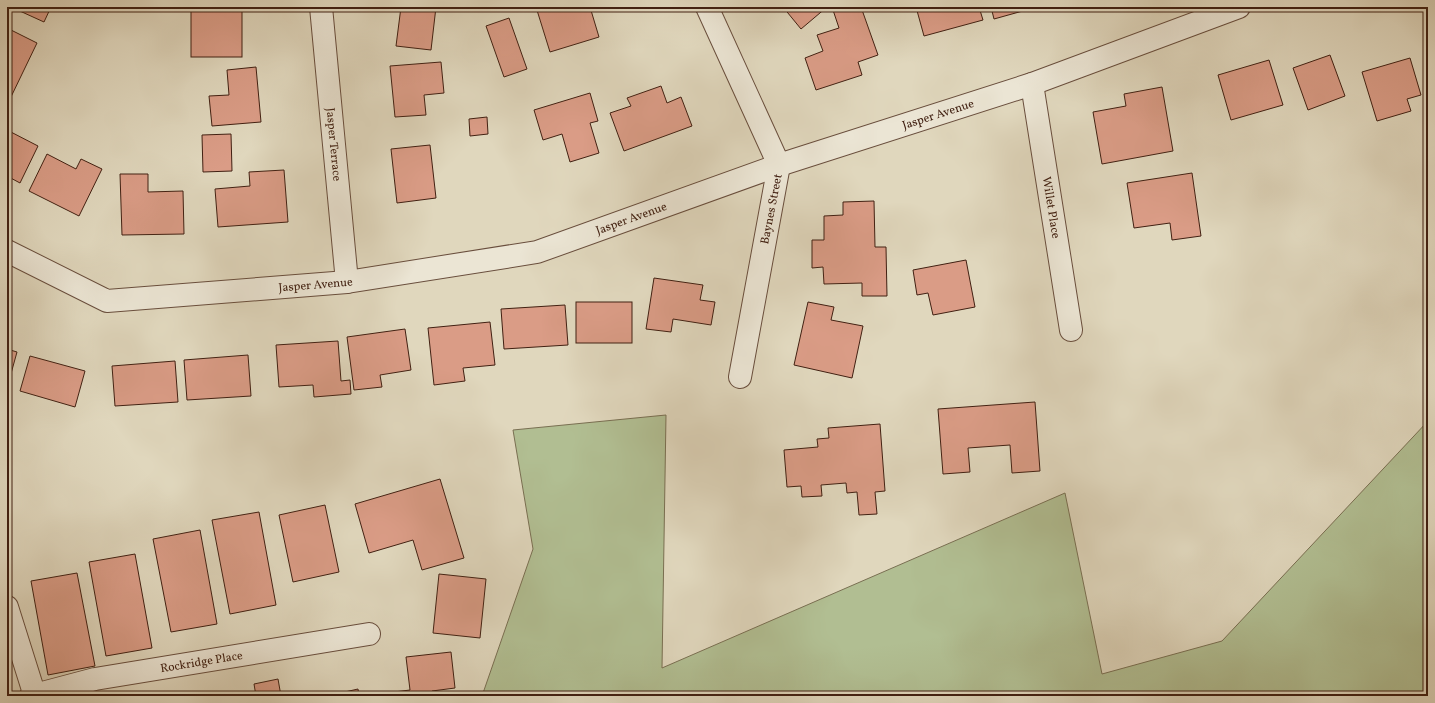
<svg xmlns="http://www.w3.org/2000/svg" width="1435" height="703" viewBox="0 0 1435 703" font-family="Vollkorn,serif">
<rect width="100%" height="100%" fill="#e0d7bd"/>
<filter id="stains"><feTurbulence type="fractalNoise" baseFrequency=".005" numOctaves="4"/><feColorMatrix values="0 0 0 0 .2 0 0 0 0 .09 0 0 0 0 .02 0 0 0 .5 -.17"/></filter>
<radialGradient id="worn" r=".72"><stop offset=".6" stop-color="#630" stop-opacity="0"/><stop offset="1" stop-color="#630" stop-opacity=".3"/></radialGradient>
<polygon fill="#b1be92" stroke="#796f52" points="666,415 662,668 1065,493 1102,674 1222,641 1428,421 1428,696 482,696 533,549 513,430"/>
<g fill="#da9c86" stroke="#412012">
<polygon points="11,7 51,7 44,22"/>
<polygon points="401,7 436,7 431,50 396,46"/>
<polygon points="536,7 590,7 599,37 550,52"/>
<polygon points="783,7 827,7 801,29"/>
<polygon points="843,7 861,7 878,55 858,62 862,75 816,90 805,58 823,51 817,35 839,28 833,10"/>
<polygon points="916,7 979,7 983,20 924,36"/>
<polygon points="991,7 1037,7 994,19"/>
<rect x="191" y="10" width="51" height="47"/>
<polygon points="509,18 527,69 504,77 486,26"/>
<polygon points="7,28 37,43 9,101 7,99"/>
<polygon points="1330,55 1345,96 1308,110 1293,68"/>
<polygon points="1410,58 1421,95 1407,99 1411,111 1377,121 1362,72"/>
<polygon points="1269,60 1283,105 1231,120 1218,75"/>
<polygon points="441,62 444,93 424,95 426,115 395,117 390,66"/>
<polygon points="256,67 261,122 212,126 209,96 229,95 227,70"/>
<polygon points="661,86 667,103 681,97 692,126 624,151 610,113 631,106 627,98"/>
<polygon points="1162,87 1173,151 1102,164 1093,112 1126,106 1124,94"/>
<polygon points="590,93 598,121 590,123 599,153 570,162 562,134 543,140 534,110"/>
<polygon points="487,117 488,134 470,136 469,119"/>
<polygon points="7,130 38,146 20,183 7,176"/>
<polygon points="231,134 232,171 203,172 202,135"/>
<polygon points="430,145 436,198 397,203 391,149"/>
<polygon points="47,154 76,169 81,159 102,169 79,216 29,191"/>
<polygon points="284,170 288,222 218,227 215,189 250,186 249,172"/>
<polygon points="1192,173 1201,236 1172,240 1170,223 1134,228 1127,183"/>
<polygon points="120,174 148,174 148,192 183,191 184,234 122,235"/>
<polygon points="874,201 875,247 886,247 887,296 862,296 862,283 824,284 823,267 812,268 812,240 824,240 824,216 843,215 843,202"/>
<polygon points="966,260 975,307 933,315 928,293 917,295 913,270"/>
<polygon points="654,278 703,285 700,300 715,302 711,325 673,319 671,332 646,329"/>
<rect x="576" y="302" width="56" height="41"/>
<polygon points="808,302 834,307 831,320 863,326 852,378 794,365"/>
<polygon points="565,305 568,345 504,349 501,309"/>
<polygon points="490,322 495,365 463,368 465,381 434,385 428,328"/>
<polygon points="405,329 411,370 380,375 382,387 354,390 347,337"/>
<polygon points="338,341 341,381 350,380 351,394 314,397 313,385 279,387 276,345"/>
<polygon points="7,349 17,352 7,388"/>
<polygon points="248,355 251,396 187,400 184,360"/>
<polygon points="30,356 85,371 75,407 20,391"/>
<polygon points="175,361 178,402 115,406 112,366"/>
<polygon points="1035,402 1040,471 1012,473 1010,445 968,448 970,472 943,474 938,409"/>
<polygon points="880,424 885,491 875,492 877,514 859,515 857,492 847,493 846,483 821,485 822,496 802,497 801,486 787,487 784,450 818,447 817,439 829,438 828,428"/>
<polygon points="440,479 464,558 422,570 413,540 369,553 355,504"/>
<polygon points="325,505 339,572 293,582 279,515"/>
<polygon points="259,512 276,605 230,614 212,520"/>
<polygon points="200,530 217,624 171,632 153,539"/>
<polygon points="135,554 152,648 106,656 89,562"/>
<polygon points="77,573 95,666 48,675 31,581"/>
<polygon points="439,574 486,579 480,638 433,633"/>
<polygon points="451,652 455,688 432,691 432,696 379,696 378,694 410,690 406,657"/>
<polygon points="278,679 281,696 256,696 254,684"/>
<polygon points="358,689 359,696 327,696"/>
</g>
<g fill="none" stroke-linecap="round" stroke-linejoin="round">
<defs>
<g id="street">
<path id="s1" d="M321 7 347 282"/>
<polyline points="707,7 779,165 740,377"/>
<path id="s2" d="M1032 84 1071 330"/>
<path id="s3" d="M7 251 107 301 347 282 537 252 779 165 1032 84 1239 7"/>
<polyline points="7,607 35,696"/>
<path id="s4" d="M31 696 95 679 369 634"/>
</g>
</defs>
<use href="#street" stroke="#694e3d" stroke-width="24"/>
<use href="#street" stroke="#ebe5d4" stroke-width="22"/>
</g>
<g text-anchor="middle" stroke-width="3.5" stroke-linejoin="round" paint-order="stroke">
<g font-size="12" fill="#412012" stroke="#ebe5d4">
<text dy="4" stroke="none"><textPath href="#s3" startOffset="969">Jasper Avenue</textPath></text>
<text dy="4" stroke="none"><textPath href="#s1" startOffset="138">Jasper Terrace</textPath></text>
<text dy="4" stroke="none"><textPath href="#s2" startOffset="125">Willet Place</textPath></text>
<text transform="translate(771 209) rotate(-79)" y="4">Baynes Street</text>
<text dy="4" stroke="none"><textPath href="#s3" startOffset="645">Jasper Avenue</textPath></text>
<text dy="4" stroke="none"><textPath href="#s3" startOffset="321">Jasper Avenue</textPath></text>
<text dy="4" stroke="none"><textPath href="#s4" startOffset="174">Rockridge Place</textPath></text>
</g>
</g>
<rect width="1435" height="703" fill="none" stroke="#e0d7bd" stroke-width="24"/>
<rect x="8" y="8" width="1419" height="687" fill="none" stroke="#412012" stroke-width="2"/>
<rect x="12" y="12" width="1411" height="679" fill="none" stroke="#412012"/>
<rect width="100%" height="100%" filter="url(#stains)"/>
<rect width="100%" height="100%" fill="url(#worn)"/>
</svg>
